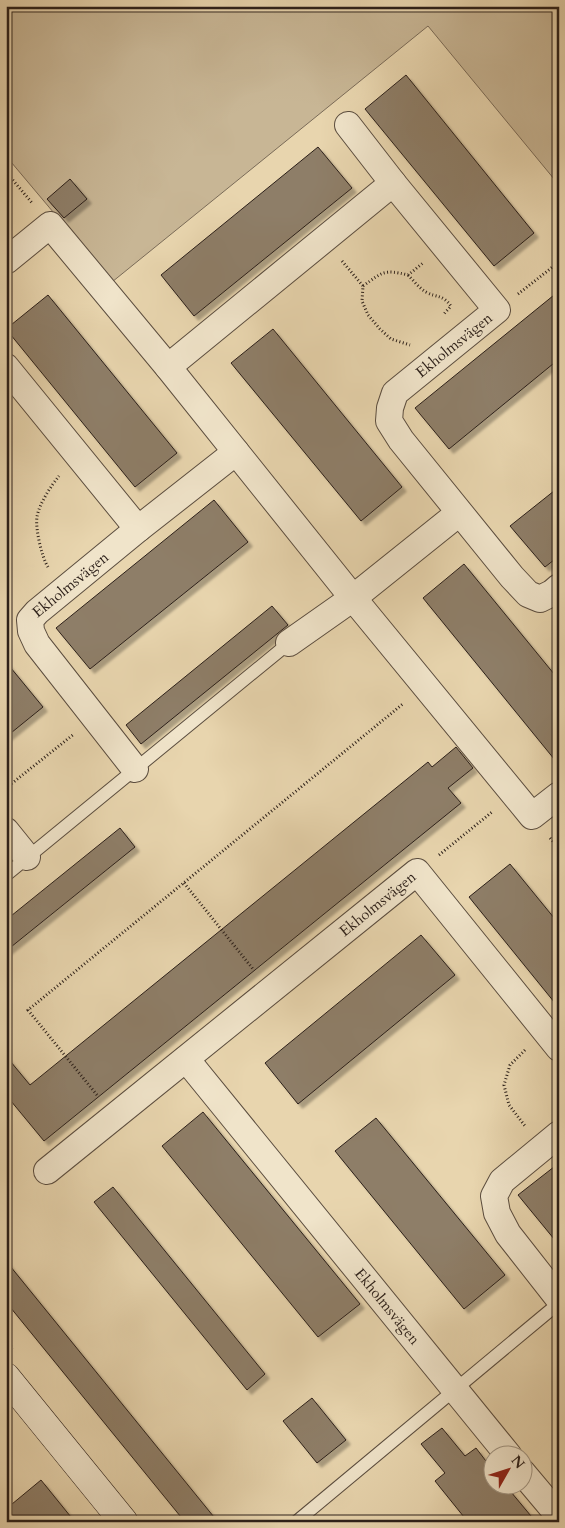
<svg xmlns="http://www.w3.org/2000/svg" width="565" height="1528" viewBox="0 0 565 1528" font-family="Cardo,serif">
<defs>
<filter id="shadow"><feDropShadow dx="4.5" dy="4.5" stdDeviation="1" flood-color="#0004"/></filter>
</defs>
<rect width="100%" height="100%" fill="#e8d5ae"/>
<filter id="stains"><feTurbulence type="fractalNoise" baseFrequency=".004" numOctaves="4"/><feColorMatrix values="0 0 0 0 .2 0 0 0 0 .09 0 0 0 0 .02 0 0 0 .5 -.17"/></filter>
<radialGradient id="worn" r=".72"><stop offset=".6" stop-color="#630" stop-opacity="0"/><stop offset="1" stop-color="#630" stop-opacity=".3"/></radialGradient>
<polygon fill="#c8b695" stroke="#7a6b58" points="6,6 559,6 559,185 428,26 112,282 6,156"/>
<g fill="#8e7e67" stroke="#2c201a" filter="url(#shadow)">
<polygon points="406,75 534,233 494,266 365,109"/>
<polygon points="318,147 352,188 194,316 161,275"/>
<polygon points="70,179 87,199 64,218 47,199"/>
<polygon points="559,291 559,359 449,449 415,408"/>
<polygon points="48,295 177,453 135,487 6,329"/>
<polygon points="273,329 402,487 361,521 231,363"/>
<polygon points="559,487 559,556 545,567 510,526"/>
<polygon points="214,500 248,542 90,669 56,628"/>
<polygon points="464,564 559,680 559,765 423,598"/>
<polygon points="272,606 288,625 141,744 126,725"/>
<polygon points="6,662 43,707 6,737"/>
<polygon points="456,747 473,768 448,788 461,803 44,1141 6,1095 6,1056 30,1085 428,762 432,767"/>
<polygon points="120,828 135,847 6,951 6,920"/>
<polygon points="510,864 559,924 559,1008 469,897"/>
<polygon points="421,935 455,975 298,1104 265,1063"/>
<polygon points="203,1112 360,1304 318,1337 162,1146"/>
<polygon points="376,1118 505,1275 464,1309 335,1151"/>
<polygon points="559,1163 559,1245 518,1195"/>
<polygon points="113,1187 265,1374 247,1390 94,1202"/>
<polygon points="6,1261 218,1522 185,1522 6,1302"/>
<polygon points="312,1398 346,1440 317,1463 283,1421"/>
<polygon points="442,1428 465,1456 476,1448 492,1469 492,1486 506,1486 536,1522 468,1522 435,1481 445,1473 421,1444"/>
<polygon points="41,1480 75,1522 6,1522 6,1509"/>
</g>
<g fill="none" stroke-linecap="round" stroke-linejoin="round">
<defs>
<g id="lane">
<polyline points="6,875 289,643"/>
<polyline points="296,1522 559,1303"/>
</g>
<g id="street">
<polyline points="348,125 393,183"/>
<polyline points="6,261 50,225 168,367 353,598 532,816 559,795"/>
<polyline points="6,367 138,529"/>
<polyline points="168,367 393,183 497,310 395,393 390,408 389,421 401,440 512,577 528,594 540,599 552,593 559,587"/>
<polyline points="289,643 353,598 459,513"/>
<path id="s1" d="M135 769 37 644 31 631 30 620 37 612 138 529 236 452"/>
<polyline points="6,831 27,857"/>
<path id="s2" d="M186 1059 509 1456"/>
<polyline points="559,1134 502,1181 494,1196 497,1213 508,1234 559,1299"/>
<path id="s3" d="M47 1171 417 872 559 1048"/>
<polyline points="522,1472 559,1516"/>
</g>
<polyline id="secondary" points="6,1377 124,1522"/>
</defs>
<use href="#lane" stroke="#5b4d3f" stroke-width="14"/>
<use href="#street" stroke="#5b4d3f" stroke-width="28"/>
<use href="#secondary" stroke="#2c201a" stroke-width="29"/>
<g stroke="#2c201a" stroke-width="3" stroke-dasharray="1 2.5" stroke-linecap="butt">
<polyline points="6,172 33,204"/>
<polyline points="342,261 363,286 362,301 368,315 380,329 391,339 410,345"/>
<path d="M408 275C413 280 420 289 426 292 437 298 442 294 451 306L443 315"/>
<path d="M363 286C383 272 383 269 408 275L423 263"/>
<polyline points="518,294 559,262"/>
<path d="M48 567C42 558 35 528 37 517 39 504 51 486 59 476"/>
<polyline points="6,788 74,734"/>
<polyline points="550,838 559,848"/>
<polyline points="439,855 492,812"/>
<polyline points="184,883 253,969"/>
<polyline points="525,1050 510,1065 504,1085 509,1105 525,1126"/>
<polyline points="97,1095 28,1010 404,703"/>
<polyline points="6,1341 13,1349"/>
</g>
<use href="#lane" stroke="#f0e4ca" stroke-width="12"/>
<use href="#street" stroke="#f0e4ca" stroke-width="26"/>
<use href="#secondary" stroke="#f0e4ca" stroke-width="28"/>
</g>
<g text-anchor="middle" stroke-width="4.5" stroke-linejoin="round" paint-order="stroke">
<g font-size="15" fill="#2c201a" stroke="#f0e4ca">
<text transform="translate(454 345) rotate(-39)" y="5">Ekholmsvägen</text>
<text dy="5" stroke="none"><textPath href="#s1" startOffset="238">Ekholmsvägen</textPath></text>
<text dy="5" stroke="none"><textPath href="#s3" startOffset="425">Ekholmsvägen</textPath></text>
<text dy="5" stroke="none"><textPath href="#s2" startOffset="319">Ekholmsvägen</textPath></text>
</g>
</g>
<rect width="565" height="1528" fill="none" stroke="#e8d5ae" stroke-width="25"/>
<rect x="8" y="8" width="550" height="1513" fill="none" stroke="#2c201a" stroke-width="2.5"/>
<rect x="12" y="12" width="540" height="1503" fill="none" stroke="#2c201a"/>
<g transform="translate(508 1470) rotate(51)"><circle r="24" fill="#f0e4ca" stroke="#a29684"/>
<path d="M0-4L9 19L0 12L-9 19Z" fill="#8f2418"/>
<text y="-8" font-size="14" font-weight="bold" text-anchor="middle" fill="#2c201a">N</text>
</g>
<rect width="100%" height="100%" filter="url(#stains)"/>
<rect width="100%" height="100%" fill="url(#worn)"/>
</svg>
